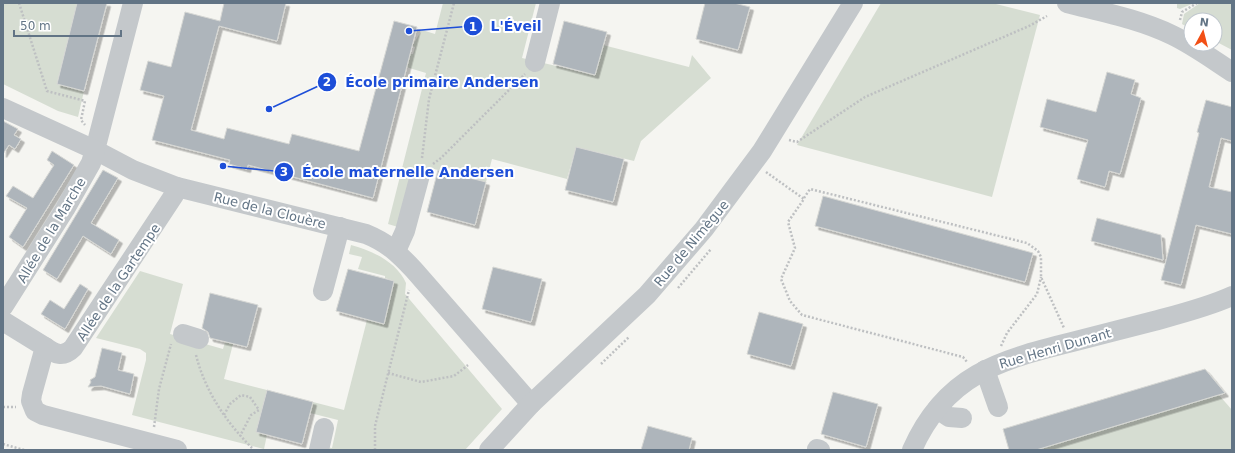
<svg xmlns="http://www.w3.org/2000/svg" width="1235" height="453" viewBox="0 0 1235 453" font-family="'DejaVu Sans',sans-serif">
<defs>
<filter id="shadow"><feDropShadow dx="3.5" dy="3.5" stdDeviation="0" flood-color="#0004"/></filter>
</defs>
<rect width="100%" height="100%" fill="#f5f5f1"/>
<g fill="#d6ddd2">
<polygon points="3,3 77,3 57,83 84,91 78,117 58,111 3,84"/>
<polygon points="443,3 536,3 522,58 595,75 603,45 689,67 692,55 711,78 641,141 634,161 576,147 567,179 492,159 486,182 434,169 431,178 412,173 398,227 388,224 426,73 406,67 410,54 413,54 415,47 412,46 422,30 435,34"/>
<polygon points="881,3 992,3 1040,15 992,197 797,145"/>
<polygon points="1177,3 1194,3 1180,9 1177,8"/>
<polygon points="1200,3 1232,3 1232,50 1215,41 1215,20 1191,20 1191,29 1182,24 1184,14"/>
<path d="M351 245C371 250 397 262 406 283L405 294 502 409 465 450H326V447L332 448 338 420 310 413 313 402 344 410 367 320 384 324 394 281 385 278V276L358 269 362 257 349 254Z"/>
<polygon points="140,271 183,284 170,334 223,349 225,342 233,344 224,379 267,390 256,432 267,435 264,449 132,415 146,360 146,353 140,349 96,338"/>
<polygon points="1219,395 1232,410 1232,450 1036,450"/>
</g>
<g fill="#aeb5bb" stroke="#d6d7d4" filter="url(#shadow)">
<polygon points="77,3 107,3 84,91 57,84"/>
<polygon points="224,3 286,3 277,41 219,26 191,130 224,139 227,128 289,144 292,134 359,151 394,21 417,27 373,198 248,165 247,169 229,164 230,160 152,140 164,96 140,90 148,61 171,67 185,12 220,21"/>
<polygon points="705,3 734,3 750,7 738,50 696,39"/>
<polygon points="564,21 607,32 595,75 553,64"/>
<polygon points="1107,72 1135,80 1131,94 1141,98 1120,174 1109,171 1105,187 1077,179 1088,140 1040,127 1047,99 1096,112"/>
<polygon points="1206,100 1232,107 1232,141 1221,138 1209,187 1232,192 1232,234 1196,225 1181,285 1161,280 1199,133 1197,132"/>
<polygon points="3,121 18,129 14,135 21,139 15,149 9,145 3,154"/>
<polygon points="576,147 624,159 613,202 565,190"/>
<polygon points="52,151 74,165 23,247 9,237 27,208 6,196 13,186 33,198 54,165 47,160"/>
<polygon points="103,170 118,178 91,223 119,240 111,254 83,236 57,279 43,270"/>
<polygon points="438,170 486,182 475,225 427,212"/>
<polygon points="823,196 1033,253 1025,282 815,226"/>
<polygon points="1097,218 1161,235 1163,260 1091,241"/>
<polygon points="493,267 542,279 531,322 482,309"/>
<polygon points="348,269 394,281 384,324 336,311"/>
<polygon points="80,284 88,289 65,329 41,314 50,300 64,309"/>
<polygon points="210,293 258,305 247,347 210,338 208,332 202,328"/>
<polygon points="759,312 803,324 791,366 747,354"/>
<polygon points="102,348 122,353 118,370 134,374 130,394 101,386 88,387 91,382 90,380 95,377"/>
<polygon points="1205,369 1225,393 1036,450 1009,450 1003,429"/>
<polygon points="267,390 313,402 302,444 256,432"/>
<polygon points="833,392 878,404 866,447 821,434"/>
<polygon points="648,426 692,438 689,450 641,450"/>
</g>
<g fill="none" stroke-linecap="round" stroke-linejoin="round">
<g stroke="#bec0c2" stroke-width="2.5" stroke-dasharray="2 2" stroke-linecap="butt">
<polyline points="19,3 47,91 85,101 81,120 85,125"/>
<polyline points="1180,20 1182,12 1197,3"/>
<polyline points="789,140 797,142 865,97 1029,26 1047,16"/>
<polyline points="422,158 429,99 454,3"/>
<polyline points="433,164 441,158 525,74"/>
<polyline points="766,172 804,199 788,222 795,248 781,279 790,301 802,315 963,357 967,362"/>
<polyline points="804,198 810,189 1027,243 1038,251 1041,257 1041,277 1064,328"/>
<polyline points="678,288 711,249"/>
<polyline points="1001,346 1007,333 1037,294 1041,277"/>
<path d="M196 355C205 391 226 422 252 448"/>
<polyline points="601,364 629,337"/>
<polyline points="388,373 421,382 454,376 468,365"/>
<polyline points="3,407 16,407"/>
<polyline points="224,415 230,404 241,395 250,397 259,410 251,415 240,436"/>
<polyline points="154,427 159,389 171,344"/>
<polyline points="3,444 24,450"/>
<polyline points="375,450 375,426 409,290"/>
</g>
<g stroke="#c4c8cb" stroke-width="20">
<path d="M133 3 95 150 133 170 177 187 366 234C388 243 398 253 414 270L531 404"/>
<path d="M1067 3C1102 12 1139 19 1172 35 1193 45 1212 59 1232 72"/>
<polyline points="535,62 550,3"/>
<polyline points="3,108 95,150 91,163 65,209 3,307"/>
<polyline points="396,251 405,231 420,175"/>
<polyline points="323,291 340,227"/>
<polyline points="3,321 45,347 32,394 31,401 35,411 43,415 177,450"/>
<polyline points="183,334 199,339"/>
<path d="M45 347C55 354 63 358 73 348L174 195 177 187"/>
<polyline points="985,370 998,407"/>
<polyline points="937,409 949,417 962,418"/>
<polyline points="817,449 820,450"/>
<polyline points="319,450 324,428"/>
<polyline points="489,450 531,404 647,295 704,229 762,151 853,3"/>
<path d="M912 450C945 375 999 360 1072 342 1100 335 1127 328 1154 321 1180 314 1208 307 1232 296"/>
</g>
</g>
<g text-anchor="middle" stroke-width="4" stroke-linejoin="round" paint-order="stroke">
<g font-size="13" fill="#627485" stroke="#fff">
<text transform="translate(270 210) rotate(14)" y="5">Rue de la Clouère</text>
<text transform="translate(51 230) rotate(-59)" y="5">Allée de la Marche</text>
<text transform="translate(691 243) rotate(-50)" y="5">Rue de Nimègue</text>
<text transform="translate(118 282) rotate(-56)" y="5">Allée de la Gartempe</text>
<text transform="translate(1055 348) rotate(-16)" y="5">Rue Henri Dunant</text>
</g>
</g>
<path fill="none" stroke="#1d4ed8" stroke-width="1.5" d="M409 31L473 26M269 109L327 82M223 166L284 172"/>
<g fill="#1d4ed8" stroke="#fff" stroke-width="1.5">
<circle cx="409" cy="31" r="4"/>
<circle cx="269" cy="109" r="4"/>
<circle cx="223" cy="166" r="4"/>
<circle cx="473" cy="26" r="10"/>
<circle cx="327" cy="82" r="10"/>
<circle cx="284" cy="172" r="10"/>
</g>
<g font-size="12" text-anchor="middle" font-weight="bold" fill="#fff">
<text x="473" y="31">1</text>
<text x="327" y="86">2</text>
<text x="284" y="176">3</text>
</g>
<g font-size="14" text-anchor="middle" font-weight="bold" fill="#1d4ed8" stroke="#fff" stroke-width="4" stroke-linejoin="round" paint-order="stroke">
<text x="516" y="31">L'Éveil</text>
<text x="442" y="87">École primaire Andersen</text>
<text x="408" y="177">École maternelle Andersen</text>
</g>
<rect width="1235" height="453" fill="none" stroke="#627485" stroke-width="8"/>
<g transform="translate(1203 32) rotate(7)"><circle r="19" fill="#ffffff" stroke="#c0c7ce"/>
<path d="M0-3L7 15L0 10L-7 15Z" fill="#f24f15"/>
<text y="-6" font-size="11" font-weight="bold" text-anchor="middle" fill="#627485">N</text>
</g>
<path d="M14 30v6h107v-6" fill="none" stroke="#627485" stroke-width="2"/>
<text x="20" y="30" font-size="12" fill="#627485" stroke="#ffffff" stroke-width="3" paint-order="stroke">50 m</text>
</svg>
